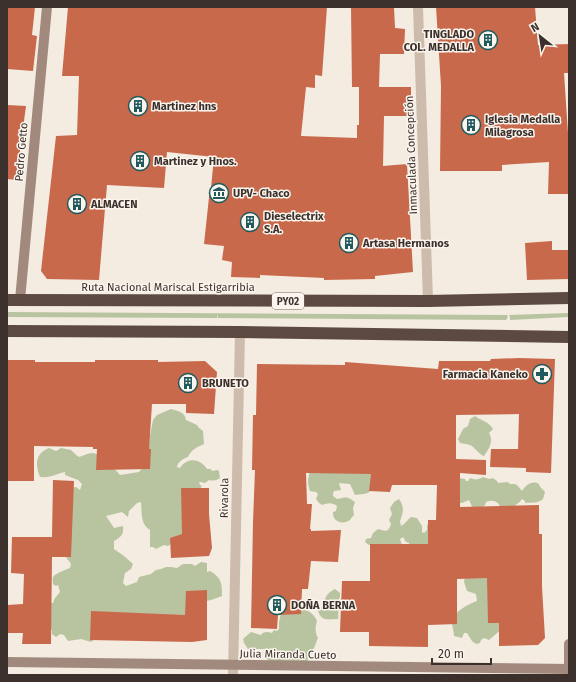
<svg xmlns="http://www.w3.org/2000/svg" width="576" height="682" viewBox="0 0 576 682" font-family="'Fira Sans',sans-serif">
<rect width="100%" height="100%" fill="#f4ebe1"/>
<g fill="#b8c4a0">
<polygon points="7,312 507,315 508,317 506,320 218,318 217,314 217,318 7,317"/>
<polygon points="569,313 569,317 510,320 510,317 509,315"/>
<path d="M171 409C178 411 185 412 186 420L197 425 199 428 203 431 204 444C197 447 191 450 188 457 182 459 178 462 177 467L180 468C187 457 200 458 207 469H211L212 471 217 470 219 471 220 478C216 481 212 481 209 480L205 483 201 482H199L200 485 202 486 201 487 183 535 168 546 164 545 156 549 153 547H150V530C140 524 142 512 141 502L137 503 129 511 128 517 122 512 106 516 114 528 123 526C124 535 121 537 114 541V549L124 556 133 564 131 569 125 573 123 583 126 586 137 582 139 577 151 574 156 570 161 569 166 567H171L177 568 183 564H192L195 566 201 562 207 563V572L210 571C222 578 222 584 222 596L211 600 201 602 189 619 98 637 91 642 81 639 68 641 64 635 60 634 56 637 52 634V630L47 629 43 604 53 603 55 598 60 592 58 585 56 586 53 584C53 581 52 579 53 577 56 573 65 570 70 568L71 564 69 561 67 559 66 555V489L76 487 80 490 82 484 78 480 65 475V472C55 474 52 478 40 477 35 464 35 454 49 448L56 451 61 448 71 450 75 454 79 457C83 456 88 453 92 453 102 453 114 468 120 475L139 472 146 464 150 436 153 420 157 415Z"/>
<path d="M475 416C483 422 487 420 493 429L489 433C494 441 489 449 484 456 479 454 477 450 473 447 470 444 465 444 460 443L458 439 463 429 468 426 470 419Z"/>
<path d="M371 468 374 487C367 496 365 493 355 495L350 484 339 483 341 490 334 491 333 494V496L337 499C346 497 347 496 355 502L353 508 354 515C353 516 351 518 350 520 343 525 332 522 333 512L336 511 337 506C332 502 328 503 322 505L319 503 316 499 318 494 316 492 310 491C307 482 308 479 310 471Z"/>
<path d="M483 477 489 479 493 478 497 481 498 483 508 482 510 484H515L518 486 522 491C526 485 532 480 539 484 539 487 543 489 545 492L543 499C537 504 532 502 525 503V501L522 499C516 507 511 507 501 509 499 501 493 499 486 502L485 505 481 508 473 509 469 500 462 503H455L458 478 465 479 466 481H468L470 478C475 480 478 480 483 477Z"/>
<path d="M399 499C405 507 403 513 400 521L401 526C405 524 407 520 411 517L417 518 422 526V532L424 533 427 530V525L431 523 432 545 408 552 409 543 406 542 403 537 400 539 402 545H369L365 542 366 539 371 538 373 533 378 529C386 531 388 533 391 524L389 520 392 514 390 508 394 502Z"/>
<path d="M488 564 503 628 489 640 484 638 481 640 480 643 476 644 472 641 467 633H464L462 638 454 636C454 631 452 627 452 622 454 611 467 605 477 601L476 594 467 591 464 582 466 571Z"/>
<path d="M335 589 340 593V597L337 603 340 608C337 611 339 615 338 619 327 619 322 622 318 611 326 604 322 595 335 589Z"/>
<path d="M282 609 305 610C310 611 315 616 317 621 315 627 315 633 318 638 316 641 316 645 314 648 310 654 307 654 308 663H271L267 659 265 656 267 653 266 649H248L244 643 243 639 251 632 261 635C264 631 268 632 272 633L274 630 277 631 279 629V622Z"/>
</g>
<g fill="#c8694b">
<polygon points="7,7 35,7 32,35 37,36 33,71 7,69"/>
<polygon points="68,7 327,7 322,76 315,75 315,88 306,87 301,136 357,138 357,125 359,125 359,87 352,87 351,7 394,7 395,28 405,29 404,54 380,54 379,87 411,87 411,116 384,116 383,166 407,164 413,272 375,276 375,279 324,280 324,278 260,275 260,278 231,277 232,262 222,260 224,246 204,244 210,188 211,188 214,157 167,152 164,188 107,185 99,280 47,279 41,271 56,136 77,135 79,76 62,76"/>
<polygon points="436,7 535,7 538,45 569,44 569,73 564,73 568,133 569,133 569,194 548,194 549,162 502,165 502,171 440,171 441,86"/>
<polygon points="7,105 26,106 16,180 7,179"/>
<polygon points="552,241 552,250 569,250 569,279 527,280 525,243"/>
<polygon points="519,358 555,359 551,473 526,472 526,468 490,467 491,449 518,449 519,414 456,415 456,459 486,460 486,475 460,473 460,507 539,505 539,534 542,534 542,587 545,638 538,645 499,646 499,623 488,623 487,578 457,579 457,624 428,625 428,647 369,646 369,632 340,632 342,581 370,581 370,544 428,544 428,520 436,520 437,485 392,485 390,492 369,491 371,474 306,473 307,504 312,504 310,529 311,529 311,531 341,530 338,562 311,561 308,589 302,589 301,614 278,615 277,629 251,628 253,522 255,470 252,470 253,415 256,415 257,364 345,365 345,362 438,369 439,361 490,361 491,359"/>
<polygon points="8,360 35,360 35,362 95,362 95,360 158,360 158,362 205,361 217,372 214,414 186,413 186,404 152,404 149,449 151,449 150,469 96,470 97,449 93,449 93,447 34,446 34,481 7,481"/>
<polygon points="53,480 74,481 71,557 52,557 51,644 22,644 23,633 7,633 7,605 23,604 24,574 11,573 12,537 52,537"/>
<polygon points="181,488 209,488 209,514 212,548 209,556 171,558 170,538 182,534"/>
<polygon points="207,590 207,640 192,642 90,640 91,611 185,615 186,591"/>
</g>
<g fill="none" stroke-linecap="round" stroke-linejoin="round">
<g stroke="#cdbbac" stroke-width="10">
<polyline points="418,7 428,301"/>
<polyline points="233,675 240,332"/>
</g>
<g stroke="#a18a7d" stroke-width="10">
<polyline points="20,300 47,7"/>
<polyline points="7,662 569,669"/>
<polyline points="569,675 569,644"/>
</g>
<g stroke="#5c4a42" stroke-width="12">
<polyline points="7,300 428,301 569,298"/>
<polyline points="7,331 240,332 569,337"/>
</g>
</g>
<defs>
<symbol id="building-ring" viewBox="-11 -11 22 22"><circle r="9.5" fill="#fbf5ee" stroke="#1f5a5e" stroke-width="1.5"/><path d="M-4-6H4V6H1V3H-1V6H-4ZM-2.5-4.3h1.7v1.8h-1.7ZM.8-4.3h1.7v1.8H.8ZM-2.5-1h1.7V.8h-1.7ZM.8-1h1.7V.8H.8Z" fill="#1f5a5e"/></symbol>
<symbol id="museum-ring" viewBox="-11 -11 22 22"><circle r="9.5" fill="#fbf5ee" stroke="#1f5a5e" stroke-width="1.5"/><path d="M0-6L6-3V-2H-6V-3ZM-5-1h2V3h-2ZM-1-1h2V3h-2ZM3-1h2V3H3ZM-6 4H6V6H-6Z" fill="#1f5a5e"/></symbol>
<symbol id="pharmacy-ring" viewBox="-11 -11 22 22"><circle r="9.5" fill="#fbf5ee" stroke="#1f5a5e" stroke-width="1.5"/><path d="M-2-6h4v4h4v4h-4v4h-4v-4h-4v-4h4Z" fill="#1f5a5e"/></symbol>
</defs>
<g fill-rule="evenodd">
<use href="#building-ring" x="477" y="29" width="22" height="22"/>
<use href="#building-ring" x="127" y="95" width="22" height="22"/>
<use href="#building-ring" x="460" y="114" width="22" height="22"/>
<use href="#building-ring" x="129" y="150" width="22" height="22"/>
<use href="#museum-ring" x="208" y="182" width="22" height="22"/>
<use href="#building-ring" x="66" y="193" width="22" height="22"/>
<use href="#building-ring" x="239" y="211" width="22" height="22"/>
<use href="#building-ring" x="338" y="232" width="22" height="22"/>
<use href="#pharmacy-ring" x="531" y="363" width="22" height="22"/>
<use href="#building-ring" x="177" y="372" width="22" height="22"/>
<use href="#building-ring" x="266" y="594" width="22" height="22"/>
</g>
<g text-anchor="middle" stroke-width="3" stroke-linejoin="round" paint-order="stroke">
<rect fill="#fbf5ee" stroke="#756b66" stroke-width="1" x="272" y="293" width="32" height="16" rx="3"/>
<g font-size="10" font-weight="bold" fill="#3b302b">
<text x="288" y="305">PY02</text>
</g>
<g font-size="11" font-weight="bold" fill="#3b302b" stroke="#fbf5ee" text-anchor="start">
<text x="474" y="38" text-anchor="end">TINGLADO<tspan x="474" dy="13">COL. MEDALLA</tspan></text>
<text x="152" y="110">Martinez hns</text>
<text x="485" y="123">Iglesia Medalla<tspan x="485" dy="13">Milagrosa</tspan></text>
<text x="154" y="165">Martinez y Hnos.</text>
<text x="233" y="197">UPV- Chaco</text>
<text x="91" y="208">ALMACEN</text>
<text x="264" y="220">Dieselectrix<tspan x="264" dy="13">S.A.</tspan></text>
<text x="363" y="247">Artasa Hermanos</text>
<text x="528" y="378" text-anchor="end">Farmacia Kaneko</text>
<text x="202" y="387">BRUNETO</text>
<text x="291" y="609">DOÑA BERNA</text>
</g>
<g font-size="11" fill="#3b302b" stroke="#fbf5ee">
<text transform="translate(21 152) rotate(-85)" y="4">Pedro Getto</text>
<text transform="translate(411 155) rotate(-92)" y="4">Inmaculada Concepción</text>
<text x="168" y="291">Ruta Nacional Mariscal Estigarribia</text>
<text transform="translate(224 498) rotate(-89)" y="4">Rivarola</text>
<text transform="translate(288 654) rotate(1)" y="4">Julia Miranda Cueto</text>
</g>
</g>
<rect width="576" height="682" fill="none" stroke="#3b302b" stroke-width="16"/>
<g transform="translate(540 36) rotate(330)" stroke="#fbf5ee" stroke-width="3" paint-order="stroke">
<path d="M0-3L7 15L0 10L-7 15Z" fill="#3b302b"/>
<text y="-6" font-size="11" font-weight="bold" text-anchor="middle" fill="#3b302b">N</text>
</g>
<path d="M432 658v6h59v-6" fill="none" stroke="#3b302b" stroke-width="2"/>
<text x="438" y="658" font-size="12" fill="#3b302b" stroke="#fbf5ee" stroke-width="3" paint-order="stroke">20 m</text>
</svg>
